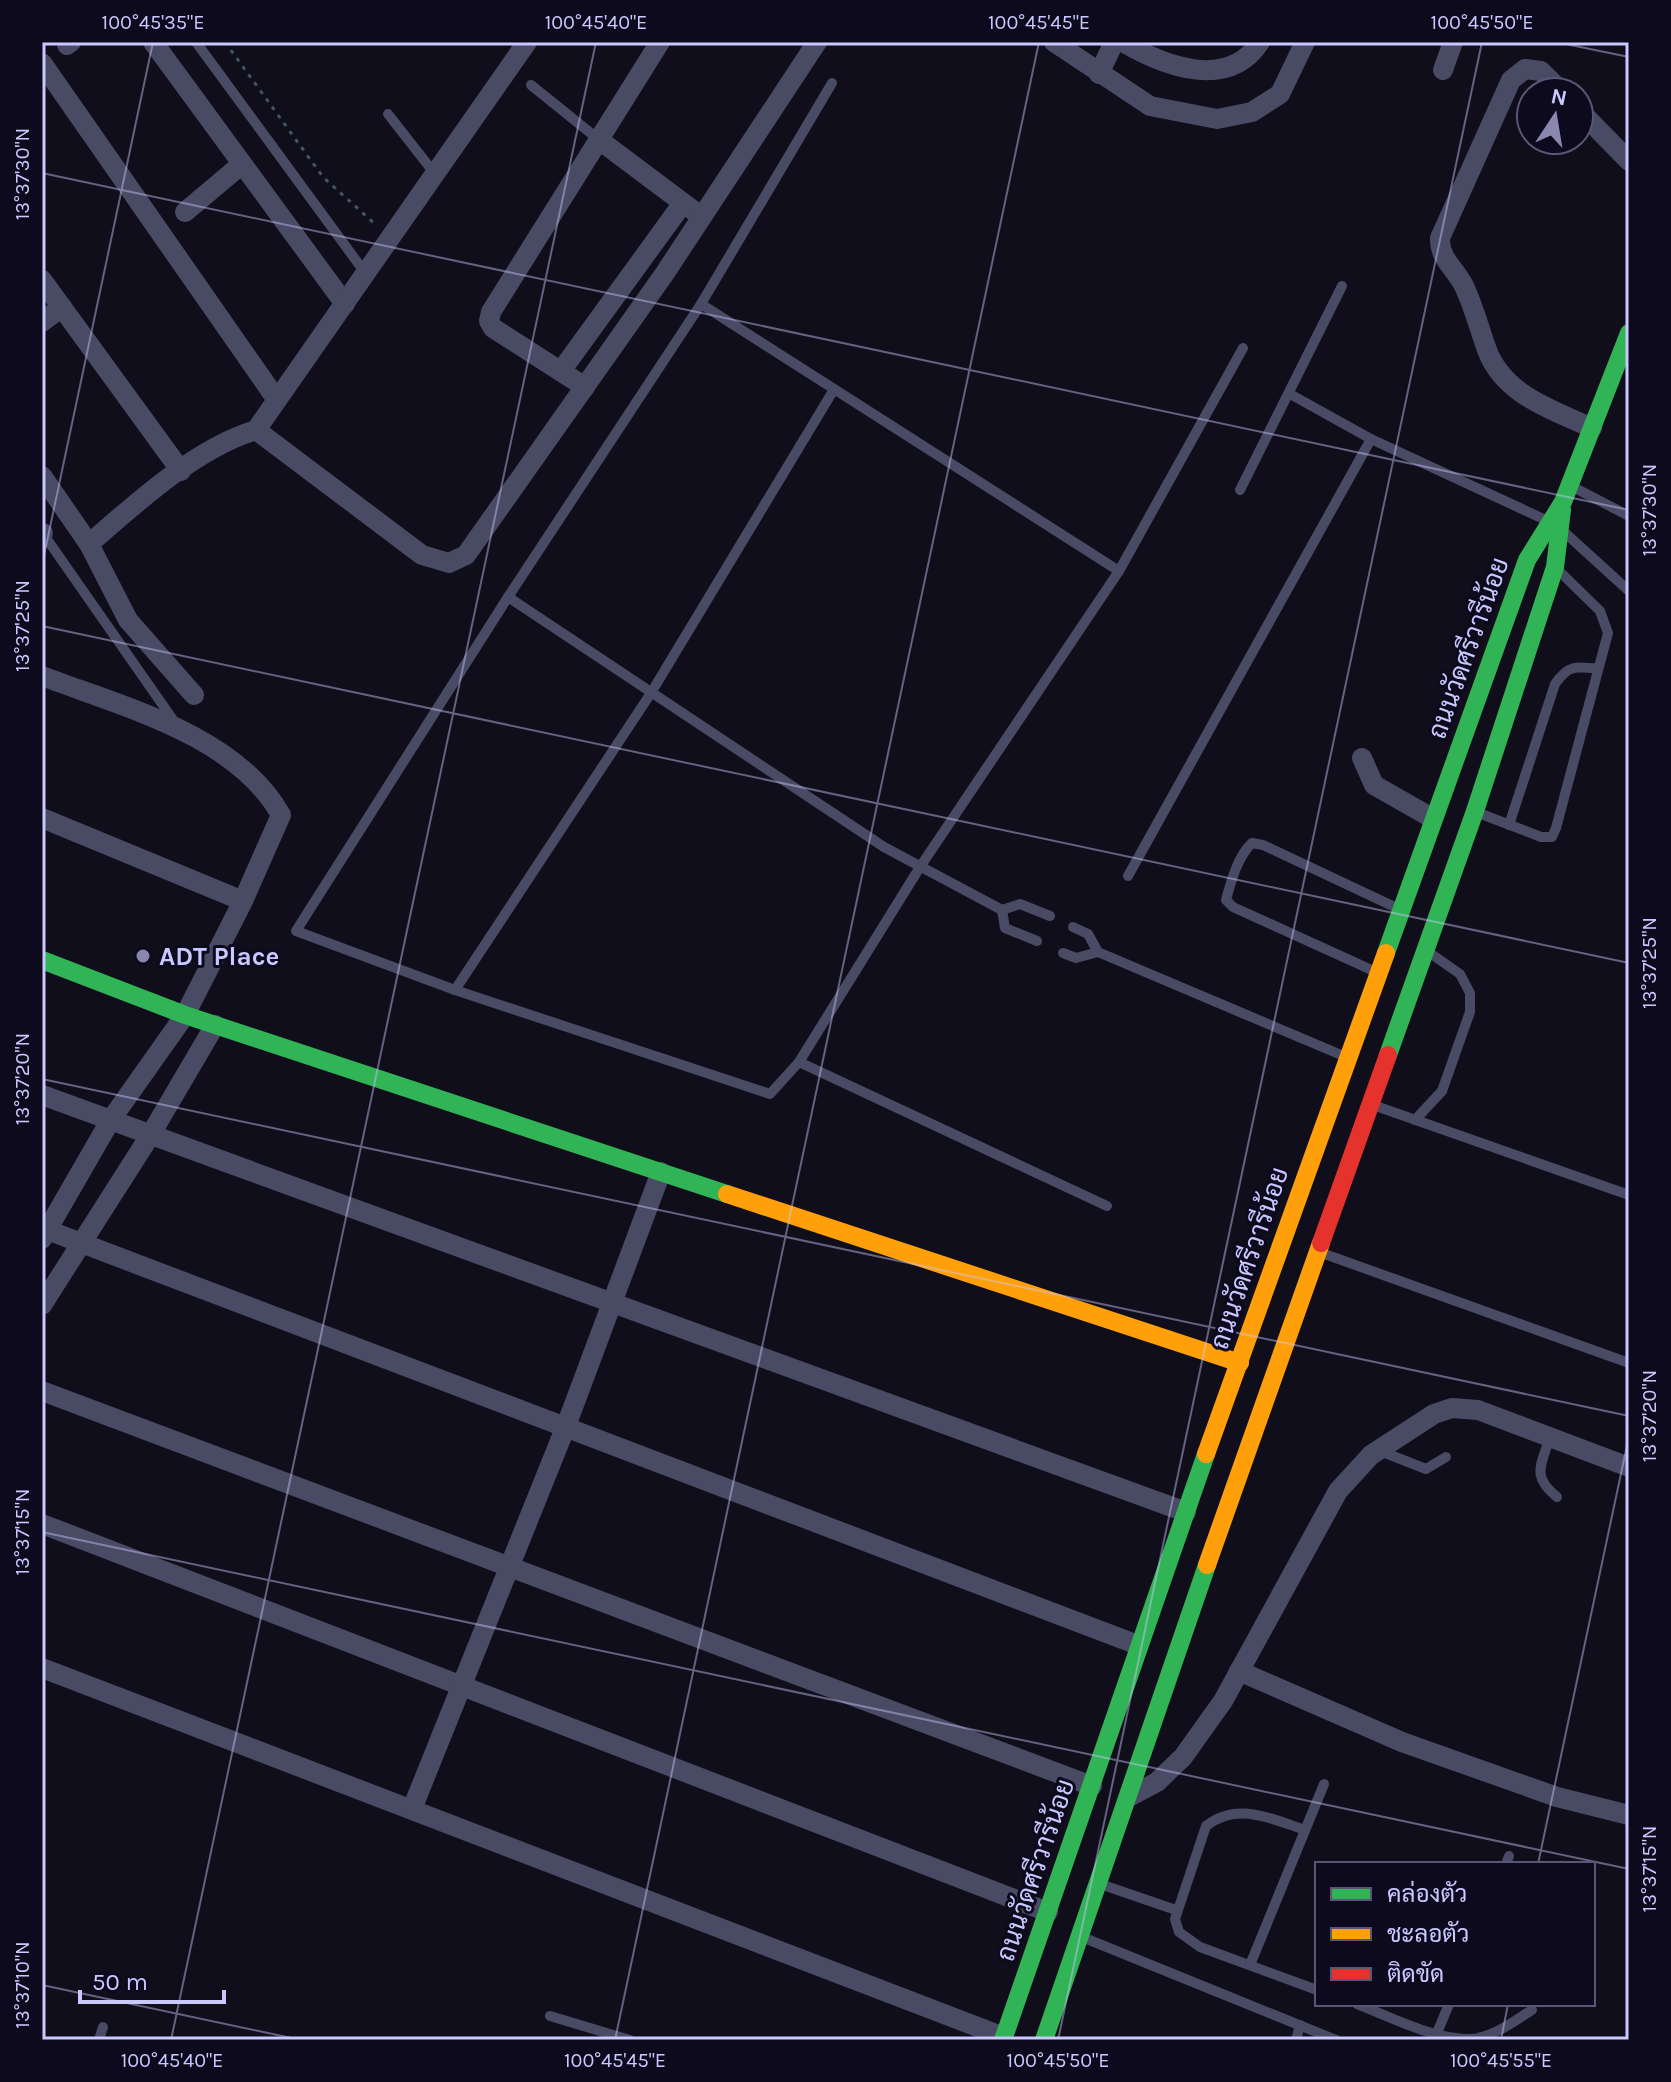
<svg xmlns="http://www.w3.org/2000/svg" width="1671" height="2082" viewBox="0 0 1671 2082" font-family="Karla,Sarabun,sans-serif">
<rect width="100%" height="100%" fill="#100e1a"/>
<g fill="none" stroke-linecap="round" stroke-linejoin="round">
<polyline stroke="#435563" stroke-width="3" stroke-dasharray="4 6" stroke-linecap="butt" points="225,42 323,177 376,225"/>
<g stroke="#494a63" stroke-width="10">
<polyline points="196,42 366,274"/>
<polyline points="531,85 598,139"/>
<polyline points="388,114 435,174"/>
<polygon points="701,304 1119,571 920,867 799,1062 770,1094 455,990 296,931 508,597"/>
<polyline points="701,304 832,83"/>
<polyline points="1290,394 1371,439 1550,522"/>
<polyline points="1571,486 1629,516"/>
<polyline points="1240,490 1342,286"/>
<polyline points="1563,531 1629,591"/>
<polyline points="42,532 176,724"/>
<polyline points="1119,571 1243,348"/>
<polyline points="508,597 884,847 1002,910"/>
<polyline points="1476,812 1541,837 1552,837 1556,828 1608,633 1600,611 1556,568"/>
<path d="M1509 825 1555 684C1568 665 1576 666 1598 669"/>
<polyline points="1128,876 1371,439"/>
<polyline points="1037,941 1005,928 1002,910 1020,904 1050,916"/>
<polyline points="1098,952 1346,1057"/>
<polyline points="1063,953 1076,958 1098,952 1088,934 1073,927"/>
<path d="M1376 972 1233 907 1226 900C1231 881 1238 856 1252 843L1263 845 1399 909"/>
<polyline points="455,990 651,693 833,391"/>
<polyline points="799,1062 1107,1206"/>
<polyline points="1373,1105 1629,1195"/>
<polyline points="1415,1120 1442,1091 1470,1012 1470,993 1460,974 1427,951"/>
<polyline points="1319,1252 1629,1363"/>
<path d="M1550 1437C1541 1466 1531 1476 1557 1497"/>
<polyline points="1380,1451 1426,1469 1446,1457"/>
<path d="M1305 1830C1272 1819 1237 1801 1206 1826L1175 1919 1179 1932 1200 1947 1317 1990"/>
<polyline points="1506,1864 1509,1856"/>
<polyline points="1100,1884 1176,1910"/>
<polyline points="1082,1937 1336,2040"/>
<polyline points="1250,1965 1324,1784"/>
<path d="M1357 2004C1391 2017 1432 2039 1470 2039 1493 2038 1514 2021 1532 2010"/>
<polyline points="550,2016 630,2040"/>
<polyline points="1437,2033 1449,2004"/>
<polyline points="99,2040 103,2027"/>
<polyline points="1296,2040 1300,2025"/>
</g>
<g stroke="#494a63" stroke-width="20">
<polyline points="153,42 345,304"/>
<polyline points="1054,42 1150,106 1217,119 1252,112 1280,94 1305,42"/>
<path d="M1123 42C1164 66 1228 91 1260 42"/>
<polyline points="67,45 71,42"/>
<polyline points="42,63 277,400"/>
<polyline points="1443,70 1453,42"/>
<polyline points="1099,74 1114,42"/>
<path d="M1562 92 1541 71 1525 69 1511 80 1440 238C1439 259 1455 268 1464 286 1474 307 1479 328 1487 350 1504 395 1551 409 1592 428"/>
<polyline points="1579,110 1629,161"/>
<polyline points="598,139 694,211"/>
<polyline points="185,212 242,164"/>
<polyline points="42,280 181,471"/>
<polyline points="42,322 62,307"/>
<polyline points="561,371 683,203"/>
<polyline points="585,387 493,328 489,321 491,312 660,42"/>
<polyline points="256,430 422,555 449,563 466,555 665,273 817,42"/>
<polyline points="42,476 89,544 128,620 194,695"/>
<polyline points="42,533 43,533"/>
<path d="M89 544C136 503 196 448 256 430L527 42"/>
<path d="M42 676C123 707 236 735 281 815L243 901 185 1015 110 1121 42 1239"/>
<polyline points="1362,758 1374,785 1432,818"/>
<polyline points="42,818 243,901"/>
<polyline points="42,1095 1186,1512"/>
<polyline points="42,1228 1138,1645"/>
<polyline points="42,1305 151,1134 215,1025"/>
<polyline points="42,1391 1092,1786"/>
<polyline points="42,1524 1048,1912"/>
<polyline points="42,1668 1004,2037"/>
<polyline points="1239,1671 1402,1742 1557,1797 1629,1815"/>
<polyline points="1129,1797 1157,1782 1183,1757 1223,1701 1338,1491 1371,1455 1434,1414 1452,1408 1478,1410 1629,1467"/>
<polyline points="412,1809 566,1426 661,1172"/>
</g>
<g stroke="#30b455" stroke-width="18">
<polyline points="1386,953 1527,560 1563,502 1629,333"/>
<polyline points="42,960 185,1015 727,1194"/>
<polyline points="1388,1055 1475,811 1555,567 1562,510"/>
<polyline points="1003,2040 1206,1454"/>
<polyline points="1044,2040 1207,1565"/>
</g>
<g stroke="#ff9f0a" stroke-width="18">
<polyline points="727,1194 1240,1363"/>
<polyline points="1206,1454 1386,953"/>
<polyline points="1207,1565 1321,1243"/>
</g>
<polyline stroke="#e5322d" stroke-width="18" points="1321,1243 1388,1055"/>
</g>
<path fill="none" stroke="#cbc8ff" stroke-width="2" stroke-opacity="0.45" d="M1556 42 1629 57M42 173 1629 510M42 565 153 42M42 626 1629 963M42 1079 1629 1416M42 1532 1629 1869M1538 1864 1629 1436M42 1985 301 2040M171 2040 596 42M615 2040 1039 42M1058 2040 1482 42M1501 2040 1508 2004"/>
<circle fill="#8a87af" stroke="#0d0a1e" stroke-width="3" cx="143" cy="956" r="8"/>
<g text-anchor="middle" stroke-width="6" stroke-linejoin="round" paint-order="stroke">
<g font-size="26" fill="#cbc8ff" stroke="#0d0a1e">
<text transform="translate(1468 648) rotate(-70)" y="9">ถนนวัดศรีวารีน้อย</text>
<text transform="translate(1249 1258) rotate(-71)" y="9">ถนนวัดศรีวารีน้อย</text>
<text transform="translate(1035 1870) rotate(-71)" y="9">ถนนวัดศรีวารีน้อย</text>
</g>
<g font-size="26" font-weight="bold" fill="#cbc8ff" stroke="#0d0a1e" text-anchor="start">
<text x="159" y="965">ADT Place</text>
</g>
</g>
<rect width="1671" height="2082" fill="none" stroke="#0d0a1e" stroke-width="88"/>
<rect x="1315" y="1862" width="280" height="144" fill="#0d0a1e" stroke="#595678" stroke-width="2"/>
<rect x="1331" y="1888" width="40" height="12" fill="#30b455" stroke="#595678" stroke-width="2"/>
<text x="1387" y="1902" font-size="24" fill="#cbc8ff">คล่องตัว</text>
<rect x="1331" y="1928" width="40" height="12" fill="#ff9f0a" stroke="#595678" stroke-width="2"/>
<text x="1387" y="1942" font-size="24" fill="#cbc8ff">ชะลอตัว</text>
<rect x="1331" y="1968" width="40" height="12" fill="#e5322d" stroke="#595678" stroke-width="2"/>
<text x="1387" y="1982" font-size="24" fill="#cbc8ff">ติดขัด</text>
<g transform="translate(1555 116) rotate(12)"><circle r="38" fill="#0d0a1e" stroke="#595678" stroke-width="2"/>
<path d="M0-6L14 30L0 20L-14 30Z" fill="#8a87af"/>
<text y="-12" font-size="22" font-weight="bold" text-anchor="middle" fill="#cbc8ff">N</text>
</g>
<path d="M80 1990v12h144v-12" fill="none" stroke="#cbc8ff" stroke-width="4"/>
<text x="92" y="1990" font-size="24" fill="#cbc8ff" stroke="#0d0a1e" stroke-width="6" paint-order="stroke">50 m</text>
<rect x="44" y="44" width="1583" height="1994" fill="none" stroke="#cbc8ff" stroke-width="3"/>
<g font-size="20" text-anchor="middle" fill="#cbc8ff">
<text x="153" y="29">100°45'35"E</text>
<text x="596" y="29">100°45'40"E</text>
<text x="1039" y="29">100°45'45"E</text>
<text x="1482" y="29">100°45'50"E</text>
<text transform="translate(22 174) rotate(-90)" y="7">13°37'30"N</text>
<text transform="translate(1649 510) rotate(-90)" y="7">13°37'30"N</text>
<text transform="translate(22 626) rotate(-90)" y="7">13°37'25"N</text>
<text transform="translate(1649 963) rotate(-90)" y="7">13°37'25"N</text>
<text transform="translate(22 1079) rotate(-90)" y="7">13°37'20"N</text>
<text transform="translate(1649 1416) rotate(-90)" y="7">13°37'20"N</text>
<text transform="translate(22 1532) rotate(-90)" y="7">13°37'15"N</text>
<text transform="translate(1649 1869) rotate(-90)" y="7">13°37'15"N</text>
<text transform="translate(22 1985) rotate(-90)" y="7">13°37'10"N</text>
<text x="172" y="2067">100°45'40"E</text>
<text x="615" y="2067">100°45'45"E</text>
<text x="1058" y="2067">100°45'50"E</text>
<text x="1501" y="2067">100°45'55"E</text>
</g>
</svg>
